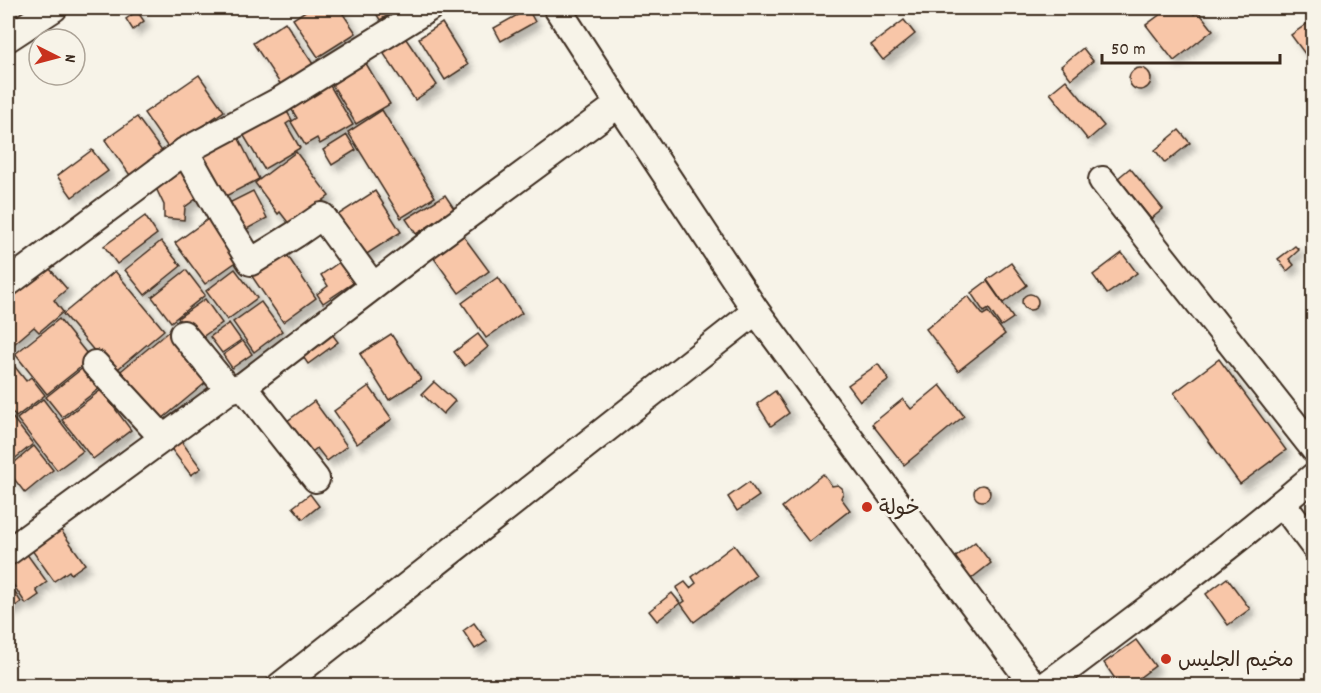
<svg xmlns="http://www.w3.org/2000/svg" width="1321" height="693" viewBox="0 0 1321 693" font-family="Dekko,'Playpen Sans Arabic',sans-serif">
<defs>
<filter id="shadow"><feDropShadow dx="5.5" dy="5.5" stdDeviation="3" flood-color="#0004"/></filter>
</defs>
<rect width="100%" height="100%" fill="#f7f3e8"/>
<filter id="ink" filterUnits="userSpaceOnUse"><feTurbulence type="fractalNoise" baseFrequency=".0167" numOctaves="2"/><feDisplacementMap in="SourceGraphic" scale="12" xChannelSelector="R" yChannelSelector="G"/><feConvolveMatrix kernelMatrix="1 2 1 2 8 2 1 2 1" color-interpolation-filters="sRGB"/></filter>
<g filter="url(#ink)">
<g fill="#f8c6a8" stroke="#3b2a1e" stroke-width="1.5" filter="url(#shadow)">
<polygon points="310,8 339,8 356,33 318,57 293,19"/>
<polygon points="373,8 400,8 380,20"/>
<polygon points="1169,8 1189,8 1194,14 1198,11 1213,30 1174,61 1146,25"/>
<polygon points="528,9 535,22 501,41 494,28"/>
<polygon points="137,11 144,21 133,30 126,19"/>
<polygon points="1314,19 1314,66 1291,35"/>
<polygon points="904,20 915,34 883,60 871,45"/>
<polygon points="285,22 313,64 281,85 253,43"/>
<polygon points="442,23 468,65 445,80 419,38"/>
<polygon points="404,36 437,85 415,100 382,51"/>
<polygon points="1083,48 1093,61 1071,79 1061,66"/>
<polygon points="361,55 390,104 356,124 327,76"/>
<circle cx="1140" cy="79" r="11"/>
<polygon points="199,75 224,111 169,149 144,113"/>
<polygon points="325,77 353,125 320,144 317,138 305,145 291,122 297,118 286,100"/>
<polygon points="1066,80 1104,126 1088,140 1050,93"/>
<polygon points="283,105 292,120 286,124 300,148 264,169 241,131"/>
<polygon points="382,110 435,197 401,218 348,132"/>
<polygon points="137,117 164,154 132,178 105,140"/>
<polygon points="1179,130 1190,143 1165,163 1155,150"/>
<polygon points="236,133 259,179 218,200 195,153"/>
<polygon points="347,135 356,150 332,165 323,150"/>
<polygon points="92,150 108,171 72,197 57,176"/>
<polygon points="296,152 329,196 290,225 280,212 278,214 255,183"/>
<polygon points="189,165 204,193 185,207 184,220 164,218 164,205 155,186"/>
<polygon points="1130,168 1163,209 1151,219 1118,178"/>
<polygon points="253,191 267,218 236,235 221,207"/>
<polygon points="375,191 401,232 359,259 333,218"/>
<polygon points="445,195 455,210 416,234 406,219"/>
<polygon points="145,216 157,234 117,264 104,246"/>
<polygon points="211,217 239,260 205,284 175,243"/>
<polygon points="458,229 489,271 459,293 428,250"/>
<polygon points="161,241 181,266 145,295 125,270"/>
<polygon points="281,246 316,298 283,322 247,269"/>
<polygon points="1295,246 1299,250 1289,259 1294,265 1287,271 1278,259"/>
<polygon points="1122,253 1137,273 1107,294 1093,275"/>
<polygon points="348,256 362,277 323,303 317,294 328,286 321,275"/>
<polygon points="44,262 67,289 54,300 63,312 39,332 34,327 8,349 8,293"/>
<polygon points="1011,263 1027,285 1003,303 987,280"/>
<polygon points="235,269 257,298 227,320 206,291"/>
<polygon points="186,270 205,295 171,322 152,297"/>
<polygon points="115,271 164,330 113,373 63,314"/>
<polygon points="498,277 522,313 486,338 462,303"/>
<polygon points="987,281 1013,318 1001,326 989,309 984,312 971,293"/>
<circle cx="1030" cy="302" r="8"/>
<polygon points="968,296 983,315 988,312 1005,334 958,371 926,329"/>
<polygon points="205,299 222,323 195,342 178,318"/>
<polygon points="261,302 282,331 254,352 233,322"/>
<polygon points="59,319 91,359 47,394 15,354"/>
<polygon points="229,323 241,340 222,353 210,337"/>
<polygon points="326,326 338,342 308,364 297,348"/>
<polygon points="169,331 209,380 156,424 116,375"/>
<polygon points="391,334 421,379 389,400 360,354"/>
<polygon points="478,334 488,347 465,366 454,352"/>
<polygon points="243,341 252,354 232,368 223,355"/>
<polygon points="8,358 26,381 31,377 45,395 16,417 8,407"/>
<polygon points="1219,359 1286,450 1240,484 1174,393"/>
<polygon points="878,364 889,380 860,401 848,385"/>
<polygon points="84,367 100,388 62,417 46,397"/>
<polygon points="434,382 455,401 443,414 422,394"/>
<polygon points="940,385 964,416 904,465 872,424 903,399 911,409"/>
<polygon points="369,386 392,419 357,444 334,411"/>
<polygon points="101,390 131,430 93,459 62,420"/>
<polygon points="775,391 789,413 771,426 757,404"/>
<polygon points="43,399 83,451 57,470 17,419"/>
<polygon points="314,401 347,446 327,461 317,448 305,457 282,425"/>
<polygon points="8,412 33,444 8,464"/>
<polygon points="176,434 201,468 191,475 166,442"/>
<polygon points="34,446 53,470 25,493 8,471 8,468"/>
<polygon points="823,474 832,486 838,485 842,488 843,493 841,498 850,510 809,542 782,507"/>
<polygon points="749,482 759,496 737,511 728,497"/>
<circle cx="982" cy="493" r="8"/>
<polygon points="310,494 319,506 303,519 293,507"/>
<polygon points="1314,507 1314,525 1305,512"/>
<polygon points="58,526 85,564 71,574 69,571 54,581 29,546"/>
<polygon points="975,542 991,563 968,581 952,560"/>
<polygon points="734,545 756,575 694,622 681,604 685,601 676,588 685,582 690,588 696,583 692,577"/>
<polygon points="24,550 47,582 36,590 39,595 26,604 8,577 8,561"/>
<polygon points="1227,578 1250,609 1228,625 1206,594"/>
<polygon points="8,582 21,602 8,611"/>
<polygon points="672,593 680,603 657,621 649,611"/>
<polygon points="474,623 487,641 475,649 463,631"/>
<polygon points="1136,640 1155,666 1128,686 1120,686 1104,663"/>
<polygon points="34,678 39,686 25,686"/>
</g>
<g fill="none" stroke-linecap="round" stroke-linejoin="round">
<defs>
<g id="minor">
<polyline points="557,8 619,104 756,311 898,504 1034,686"/>
<polyline points="8,38 54,8"/>
<polyline points="185,151 222,216 251,262 296,234 322,216 373,286"/>
<polyline points="1102,180 1314,449"/>
<polyline points="8,283 185,151 279,101 429,8"/>
<polyline points="183,334 229,390"/>
<polyline points="95,364 163,438"/>
<polyline points="243,386 316,479"/>
<polyline points="1282,503 1314,546"/>
<polyline points="8,552 229,390 243,386 422,249 619,104"/>
<polyline points="280,686 756,311"/>
<path d="M1045 686C1136 618 1227 550 1314 476"/>
</g>
</defs>
<use href="#minor" stroke="#3b2a1e" stroke-width="30"/>
<use href="#minor" stroke="#f7f3e8" stroke-width="26"/>
</g>
</g>
<g fill="#c8321e" stroke="#f7f3e8" stroke-width="2">
<circle cx="867" cy="507" r="6"/>
<circle cx="1166" cy="659" r="6"/>
</g>
<g text-anchor="middle" stroke-width="6" stroke-linejoin="round" paint-order="stroke">
<g font-size="21" fill="#3b2a1e" stroke="#f7f3e8" text-anchor="start">
<text x="879" y="514">خولة</text>
<text x="1178" y="666">مخيم الجليس</text>
</g>
</g>
<rect width="1321" height="693" fill="none" stroke="#f7f3e8" stroke-width="30"/>
<rect x="15" y="15" width="1291" height="663" fill="none" stroke="#3b2a1e" stroke-width="2" filter="url(#ink)"/>
<g transform="translate(57 57) rotate(96)"><circle r="28" fill="#f7f3e8" stroke="#aca397" stroke-width="1.5"/>
<path d="M0-4.5L10 22L0 15L-10 22Z" fill="#c8321e"/>
<text y="-9" font-size="16" font-weight="bold" text-anchor="middle" fill="#3b2a1e">N</text>
</g>
<path d="M1102 54v9h178v-9" fill="none" stroke="#3b2a1e" stroke-width="3"/>
<text x="1111" y="54" font-size="18" fill="#3b2a1e" stroke="#f7f3e8" stroke-width="4.5" paint-order="stroke">50 m</text>
</svg>
